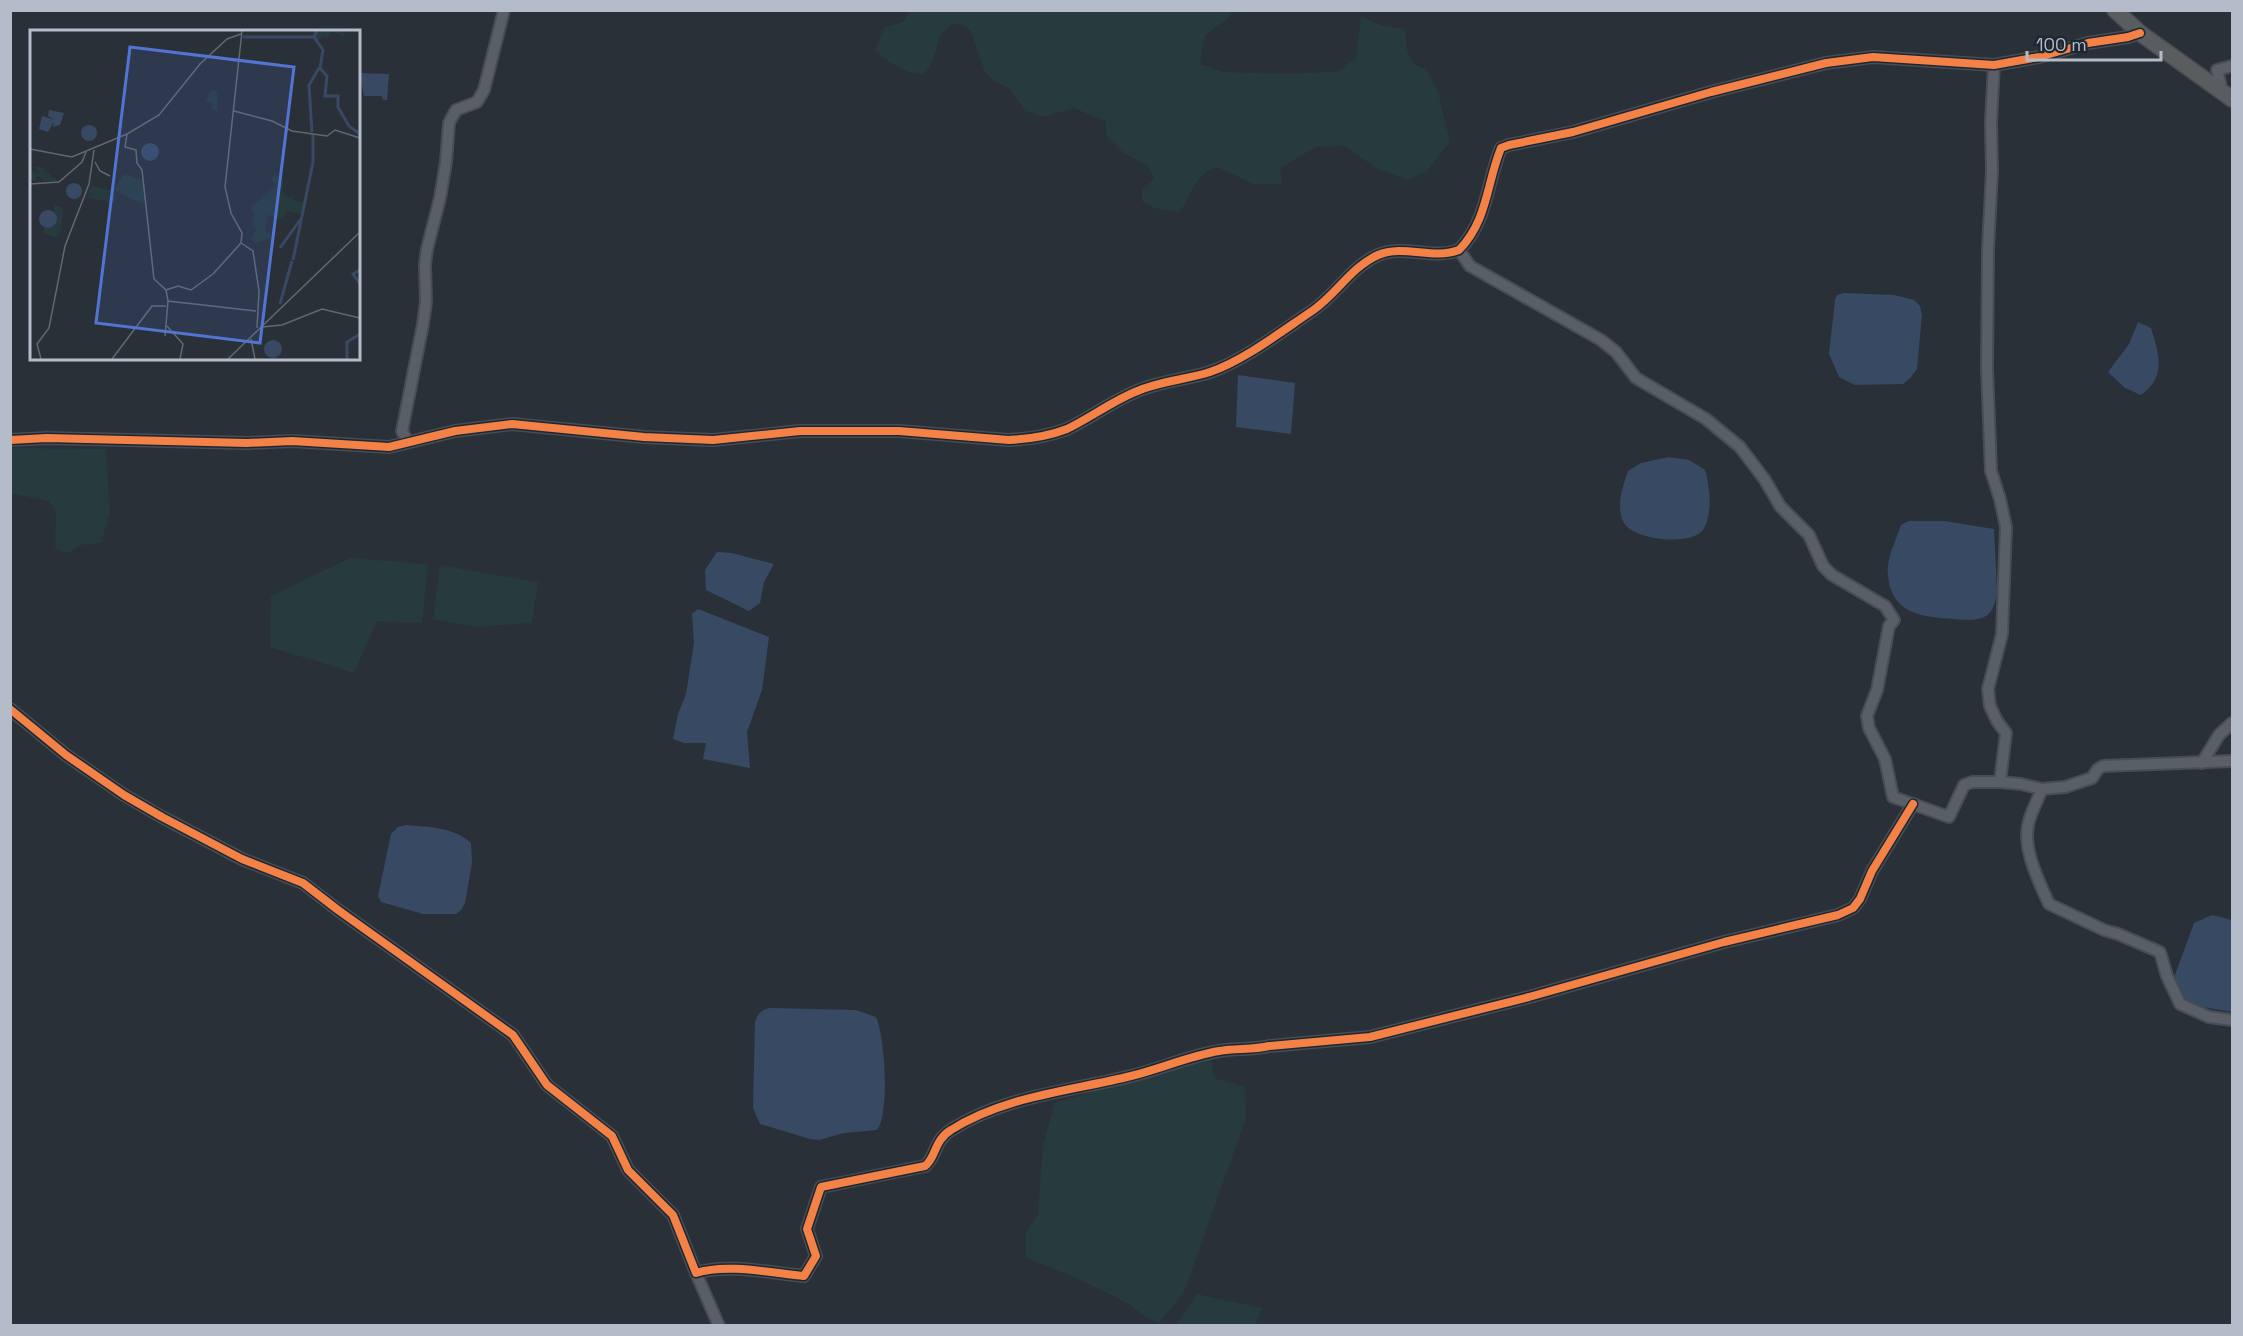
<svg xmlns="http://www.w3.org/2000/svg" width="2243" height="1336" viewBox="0 0 2243 1336" font-family="'Space Grotesk',sans-serif">
<rect width="100%" height="100%" fill="#2a3038"/>
<g fill="#273a3e">
<path d="M909 11H1232L1230 17 1205 35 1200 64 1223 72 1291 74 1340 71 1356 57 1361 16 1380 25 1405 29C1407 49 1405 63 1426 69L1438 92 1450 142 1426 172 1408 180 1376 168 1345 146 1316 147 1280 168 1282 184H1254L1217 167C1188 177 1195 198 1178 212L1153 208 1142 201V190L1154 179 1148 166 1124 153 1107 136 1105 121 1074 108 1043 117 1026 111 1009 88 994 81 985 72 971 32 966 27 956 23C929 35 943 56 923 74 906 74 888 62 875 50L885 27 904 22Z"/>
<polygon points="11,448 106,449 110,512 101,543 80,545 68,553 59,551 55,547 56,512 49,501 15,494 11,492"/>
<polygon points="350,558 428,564 422,623 377,621 354,673 270,647 271,596"/>
<polygon points="440,565 538,582 532,623 477,627 433,619"/>
<path d="M1211 1057 1214 1078 1245 1087 1246 1118 1184 1292 1160 1322C1145 1321 1137 1308 1125 1302 1093 1285 1060 1270 1026 1258L1025 1234 1038 1215 1043 1145 1055 1103Z"/>
<polygon points="1197,1294 1262,1308 1255,1325 1176,1325"/>
</g>
<g fill="#384963">
<polygon points="359,73 389,74 387,100 383,100 382,96 364,96"/>
<polygon points="1844,293 1894,295 1914,300 1920,306 1922,315 1917,369 1911,377 1903,384 1855,385 1839,377 1829,354 1835,300 1837,295"/>
<path d="M2138 322 2151 328C2159 355 2167 376 2141 395L2125 388 2108 372 2129 344Z"/>
<polygon points="1238,375 1295,383 1291,434 1236,427"/>
<path d="M1669 457 1689 460 1705 470C1710 487 1713 514 1703 530 1692 546 1631 541 1623 521 1616 506 1623 485 1628 471L1641 463Z"/>
<path d="M1909 521H1944L1994 529 1997 591C1996 600 1994 611 1986 616 1978 621 1963 620 1954 619 1922 617 1891 614 1888 575 1886 560 1896 540 1901 525Z"/>
<polygon points="717,552 732,553 774,564 764,582 760,603 749,611 706,590 705,570"/>
<polygon points="698,609 769,637 762,690 747,732 750,768 703,759 706,743 684,743 673,739 678,714 686,694 694,643 692,614"/>
<path d="M406 825C427 827 455 827 471 843L472 863 465 903 461 910 456 914H423L381 902 378 896 391 834 398 827Z"/>
<polygon points="2212,915 2232,920 2232,1012 2197,1006 2178,994 2175,975 2194,923"/>
<path d="M769 1008 856 1010 876 1017C885 1036 890 1114 877 1130L844 1133 819 1140 810 1139 760 1124 753 1108 755 1022C758 1013 760 1011 769 1008Z"/>
</g>
<g fill="none" stroke-linecap="round" stroke-linejoin="round">
<defs>
<g id="minor">
<polyline points="2222,91 2217,70 2232,66"/>
<polyline points="1459,250 1470,266 1601,340 1616,352 1636,378 1706,419 1740,447 1765,480 1780,506 1809,535 1823,566 1832,575 1885,606 1894,620 1889,626 1877,690 1867,716 1869,728 1885,759 1893,797 1949,817 1964,785 1972,782 2000,782 2006,733 1997,721 1990,706 1988,689 2002,634 2006,527 2000,499 1991,471 1987,369 1988,249 1992,171 1991,122 1994,65"/>
<path d="M10 440 47 438 247 443 292 441 389 447 455 431 512 424 644 437 713 440 800 431H899L1009 440C1028 439 1049 436 1067 429 1090 418 1111 402 1135 392 1159 381 1185 380 1210 372 1243 361 1282 331 1312 311 1336 295 1351 267 1378 255 1404 244 1433 260 1459 250 1488 220 1486 185 1501 148L1509 145 1573 132 1711 92 1826 63 1873 57 1994 65 2039 57 2088 43 2128 37 2140 33"/>
<polyline points="408,442 402,431 423,324 426,302 425,265 427,249 440,198 446,162 449,123 456,110 477,102 484,90 504,10"/>
<path d="M10 709 66 755 124 795 162 817 242 859 303 883 338 910 513 1035 547 1085 612 1136 628 1170 673 1215 696 1273C726 1263 772 1273 804 1276L816 1256 807 1229 821 1187 925 1166C936 1158 934 1140 951 1130 1004 1096 1071 1091 1131 1076 1160 1069 1189 1056 1219 1051 1236 1048 1253 1050 1269 1046L1370 1037 1529 997 1724 942 1838 915 1853 908 1860 899 1872 871 1913 804"/>
<polyline points="2202,763 2219,735 2232,723"/>
<polyline points="2000,782 2021,784 2042,789 2065,787 2092,778 2098,769 2103,766 2232,761"/>
<path d="M2042 789C2036 804 2027 819 2027 835 2027 858 2040 884 2049 904L2104 930 2118 934 2160 952 2167 976 2180 1004 2209 1017 2232 1020"/>
<polyline points="696,1273 719,1326"/>
</g>
<polyline id="highway" points="2115,10 2140,33 2232,99"/>
</defs>
<use href="#minor" stroke="#484c53" stroke-width="14"/>
<use href="#highway" stroke="#474c53" stroke-width="18"/>
<use href="#minor" stroke="#5a5e66" stroke-width="10"/>
<use href="#highway" stroke="#5a5d60" stroke-width="15"/>
<defs>
<g id="cycleway">
<path d="M10 440 47 438 247 443 292 441 389 447 455 431 512 424 644 437 713 440 800 431H899L1009 440C1028 439 1049 436 1067 429 1090 418 1111 402 1135 392 1159 381 1185 380 1210 372 1243 361 1282 331 1312 311 1336 295 1351 267 1378 255 1404 244 1433 260 1459 250 1488 220 1486 185 1501 148L1509 145 1573 132 1711 92 1826 63 1873 57 1994 65 2039 57 2088 43 2128 37 2140 33"/>
<path d="M10 709 66 755 124 795 162 817 242 859 303 883 338 910 513 1035 547 1085 612 1136 628 1170 673 1215 696 1273C726 1263 772 1273 804 1276L816 1256 807 1229 821 1187 925 1166C936 1158 934 1140 951 1130 1004 1096 1071 1091 1131 1076 1160 1069 1189 1056 1219 1051 1236 1048 1253 1050 1269 1046L1370 1037 1529 997 1724 942 1838 915 1853 908 1860 899 1872 871 1913 804"/>
</g>
</defs>
<use href="#cycleway" stroke="#1d2633" stroke-width="11"/>
<use href="#cycleway" stroke="#f48246" stroke-width="8"/>
</g>
<g transform="translate(30 30)">
<rect width="330" height="330" fill="#2a3038"/>
<path d="M286 1H313L316 7 302 2 297 9 294 6 287 11 283 7ZM180 61H187L188 81 181 80 182 74 176 70ZM0 132 2 141 10 144 5 137H12L28 152 14 151 7 145 5 151 0 149ZM94 144 113 150 116 170 112 174 84 160ZM245 144 253 151V165L260 168 264 163 263 170 273 173 271 184 256 181 253 189H246L238 184 235 201 242 204 239 209 225 213 221 208 226 200 222 192 225 184 220 178 246 156 241 150ZM61 155 82 161 87 165 84 173 57 168ZM24 175 33 178 31 201 25 207 13 203 14 198 24 196Z" fill="#273a3e"/>
<path d="M19 80 34 83 30 95 23 97 24 92 18 102 9 99 12 86 25 90 18 86ZM51 103a8 8 0 1 1 16 0a8 8 0 1 1-16 0ZM111 122a9 9 0 1 1 18 0a9 9 0 1 1-18 0ZM36 161a8 8 0 1 1 16 0a8 8 0 1 1-16 0ZM9 189a9 9 0 1 1 18 0a9 9 0 1 1-18 0ZM234 319a9 9 0 1 1 18 0a9 9 0 1 1-18 0Z" fill="#384963"/>
<path fill="none" stroke="#384963" stroke-width="3" d="M287 1 284 7 293 20 290 38 297 46 295 66H308V77L319 96 330 104M213 7H283M282 102 279 55 289 38M250 218 270 190M263 230 283 132V104M330 240 323 244 330 254M250 274 262 231M317 329V312L330 304"/>
<path fill="none" stroke="#616872" stroke-width="1.5" d="M212 1 195 157 201 183 212 203 211 213 223 221 229 261 227 298M211 4 197 9 170 34 129 85 97 104 95 117 106 120 107 133 112 140 124 249 136 260 138 271 226 281M204 81 242 91 262 101 297 106 305 100 330 108M0 119 42 127 97 104M65 132 70 141 80 146M0 154 29 152 52 132 56 122M136 260 148 256 161 260 183 244 211 213M137 296 153 314 150 329M232 297 252 295 292 279 330 288M135 306 138 271M221 309 225 329M11 329 7 314 19 298 35 216 59 154 64 120M82 329 122 276H136M198 329 330 202"/>
<path fill="#5274d3" fill-opacity="0.15" stroke="#5274d3" stroke-width="3" d="M100 17 264 37 230 313 66 293Z"/>
<rect width="330" height="330" fill="none" stroke="#b4bcc9" stroke-width="3"/>
</g>
<rect width="2243" height="1336" fill="none" stroke="#b4bcc9" stroke-width="24"/>
<path d="M2027 51v9h134v-9" fill="none" stroke="#b4bcc9" stroke-width="3"/>
<text x="2036" y="51" font-size="18" fill="#b4bcc9" stroke="#1d2633" stroke-width="4.5" paint-order="stroke">100 m</text>
</svg>
